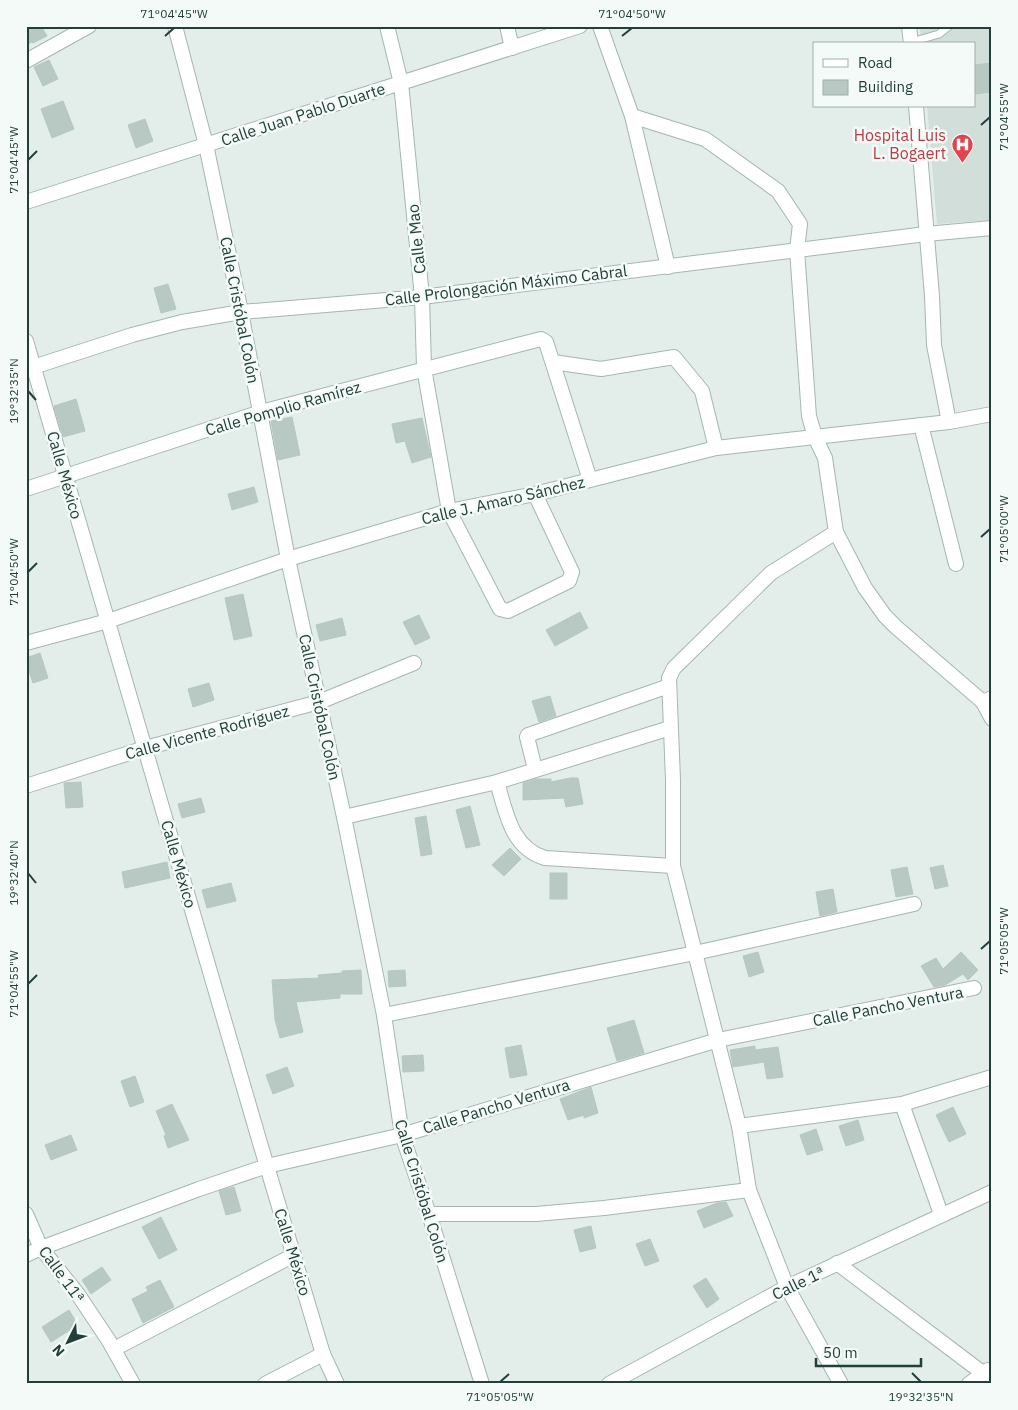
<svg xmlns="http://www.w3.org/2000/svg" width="1018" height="1410" viewBox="0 0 1018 1410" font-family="'IBM Plex Sans',sans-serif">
<rect width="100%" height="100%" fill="#e3eeea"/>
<polygon fill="#d1ded9" points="920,26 992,26 992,220 937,224 927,106 974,106 974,44 921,44"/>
<g fill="#b8c9c3" stroke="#b5c8c2">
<polygon points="26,26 41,26 47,36 33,43 32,42 26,45"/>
<polygon points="49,60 58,79 43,86 34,67"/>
<polygon points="992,63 992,92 974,94 974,65"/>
<polygon points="63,101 74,129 52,138 41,109"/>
<polygon points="145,119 153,141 136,148 128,125"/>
<polygon points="168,284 176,309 161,313 154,288"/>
<polygon points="76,399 85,431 63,437 54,406"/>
<polygon points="292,417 300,455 278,460 271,421"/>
<polygon points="422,418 431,457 412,463 405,441 396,443 392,424"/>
<polygon points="254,487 258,502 232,510 228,494"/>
<polygon points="243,594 252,636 234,640 225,598"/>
<polygon points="580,612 588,628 555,646 546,630"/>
<polygon points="419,615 430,638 415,645 403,622"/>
<polygon points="342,618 346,635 320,641 316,625"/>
<polygon points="40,653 48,678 33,683 26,663 26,658"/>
<polygon points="209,683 214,700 193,707 188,689"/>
<polygon points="550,696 556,716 539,722 532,701"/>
<polygon points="570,778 578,778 583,804 566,807 564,798 523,800 523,783 535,779 551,779 551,782"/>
<polygon points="81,782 83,807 66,808 64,783"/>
<polygon points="201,798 205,812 182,818 178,804"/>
<polygon points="470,806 480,845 466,848 456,810"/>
<polygon points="426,816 432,854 421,856 415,818"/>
<polygon points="510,848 521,859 504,876 492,865"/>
<polygon points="167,862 170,878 125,888 122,872"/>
<polygon points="943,865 948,886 935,889 930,868"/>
<polygon points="907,867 913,894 896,897 891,870"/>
<rect x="550" y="873" width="17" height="26"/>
<polygon points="231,883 236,901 207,908 202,890"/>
<polygon points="833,889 837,912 820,916 816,892"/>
<polygon points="758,952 764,972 749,977 743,956"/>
<polygon points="961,952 978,970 968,980 963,974 945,985 934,987 921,966 936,958 943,969"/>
<polygon points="361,970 362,994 340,994 340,998 296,1002 303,1032 280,1038 275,1020 272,980 319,978 318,975 342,973 342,971"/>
<polygon points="405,970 406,986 389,987 388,971"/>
<polygon points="634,1020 644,1053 617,1061 607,1028"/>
<polygon points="521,1045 527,1075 510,1078 505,1048"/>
<polygon points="755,1046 755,1050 778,1047 783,1077 767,1079 764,1062 733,1067 730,1050"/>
<polygon points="423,1055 424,1071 403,1072 402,1056"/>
<polygon points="287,1067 294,1086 273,1094 266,1075"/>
<polygon points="135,1076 144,1102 130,1107 121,1081"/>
<polygon points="591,1087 598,1113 584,1118 584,1115 568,1120 560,1099"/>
<polygon points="172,1104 189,1140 168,1148 164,1136 166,1135 156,1111"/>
<polygon points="953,1107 966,1134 949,1142 936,1115"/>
<polygon points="858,1120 864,1140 846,1146 839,1126"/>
<polygon points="816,1129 823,1150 807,1155 800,1135"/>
<polygon points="71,1135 77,1150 51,1160 45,1145"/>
<polygon points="234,1187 241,1211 226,1215 219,1191"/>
<polygon points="726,1202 733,1216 704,1228 697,1211 717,1203"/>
<polygon points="161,1217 177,1250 159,1259 142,1227"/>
<polygon points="591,1226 596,1248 580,1252 574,1230"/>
<polygon points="650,1239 659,1261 645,1266 636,1244"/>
<polygon points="102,1267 111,1280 91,1294 82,1280"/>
<polygon points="706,1278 719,1299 707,1308 693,1286"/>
<polygon points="160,1280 174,1307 143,1323 132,1299 148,1291 146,1287"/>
<polygon points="69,1310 78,1325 51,1342 42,1327"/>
</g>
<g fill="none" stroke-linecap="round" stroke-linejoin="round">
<defs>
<polyline id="lane" points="911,42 939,34 949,26"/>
<g id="street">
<polyline points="175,26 206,145 241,312 288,559 344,817 384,1015 402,1135 429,1214 482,1384"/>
<polyline points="387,26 401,83 422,297 424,368 449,511 500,609 508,611 569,581 572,572 535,494"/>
<polyline points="507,26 512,48"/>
<polyline points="600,26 632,116 668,267"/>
<polyline points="909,26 911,44"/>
<polyline points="26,61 89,26"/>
<polyline points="916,106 932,296 934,345 949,422"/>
<polyline points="632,116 705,139 778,191 800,224 797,250 809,416 815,437 825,458 836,532 865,588 885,616 896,627 983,702 992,698"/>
<polyline points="26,202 580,26"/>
<polyline points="26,341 260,1143 323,1354 337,1384"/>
<polyline points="553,362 601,369 674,357 702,391 716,448"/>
<polyline points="27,369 132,335 182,322 241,312 422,297 926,234 992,228"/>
<polyline points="921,425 956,564"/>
<polyline points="26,489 261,412 541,339 546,342 590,480"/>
<polyline points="836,532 771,573 674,668 669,678 673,780 673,866 739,1126 749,1190 787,1287 841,1384"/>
<polyline points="26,643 108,621 288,559 449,511 535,494 716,448 949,422 992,414"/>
<polyline points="983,702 992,719"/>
<polyline points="535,769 527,737 528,735 669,686"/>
<path d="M497 782C506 812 511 848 545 858L673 866"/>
<polyline points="26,786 145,748 319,702 414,663"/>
<polyline points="344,817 497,782 670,728"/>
<polyline points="384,1015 695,953 914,904"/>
<polyline points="902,1104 941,1214"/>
<polyline points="739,1126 902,1104 992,1077"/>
<polyline points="26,1214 41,1248 77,1293 109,1341 133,1384"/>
<polyline points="429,1214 536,1214 604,1208 749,1190"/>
<polyline points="26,1255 41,1248 199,1189 267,1166 402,1135 718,1040 974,988"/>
<polyline points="837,1263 992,1380"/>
<polyline points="114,1349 294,1255"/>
<polyline points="265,1384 323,1354"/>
<polyline points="609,1384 787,1287 992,1192"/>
<polyline points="969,1384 988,1370"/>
</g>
</defs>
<use href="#lane" stroke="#a5b6b2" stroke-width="9"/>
<use href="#street" stroke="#a5b6b2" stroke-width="16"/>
<use href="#lane" stroke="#fff" stroke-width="7"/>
<use href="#street" stroke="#fff" stroke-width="14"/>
</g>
<path fill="none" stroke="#21403b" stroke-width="2" d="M165 36 174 28M622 36 632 28M981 125 990 117M28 160 37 151M28 391 36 400M981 537 990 529M28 572 37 563M28 873 36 883M981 949 990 941M28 984 37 975M912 1373 921 1382M500 1382 509 1374"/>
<defs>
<symbol id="hospital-pin" viewBox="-11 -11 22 30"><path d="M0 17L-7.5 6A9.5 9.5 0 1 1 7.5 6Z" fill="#e0444e" stroke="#f4faf7"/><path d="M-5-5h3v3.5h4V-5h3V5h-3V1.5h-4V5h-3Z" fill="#fff"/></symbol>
</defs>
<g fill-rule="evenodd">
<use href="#hospital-pin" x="950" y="132" width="25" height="34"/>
</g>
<g text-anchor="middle" stroke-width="5" stroke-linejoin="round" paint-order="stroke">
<g font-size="16" fill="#21403b" stroke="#f4faf7">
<text transform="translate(303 114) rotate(-18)" y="6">Calle Juan Pablo Duarte</text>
<text transform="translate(416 239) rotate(-96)" y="6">Calle Mao</text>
<text transform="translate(506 285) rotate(-7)" y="6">Calle Prolongación Máximo Cabral</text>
<text transform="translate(240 310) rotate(79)" y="6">Calle Cristóbal Colón</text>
<text transform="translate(283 408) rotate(-16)" y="6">Calle Pomplio Ramírez</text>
<text transform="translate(65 475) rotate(74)" y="6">Calle México</text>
<text transform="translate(503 500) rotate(-13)" y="6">Calle J. Amaro Sánchez</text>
<text transform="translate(320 707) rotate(78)" y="6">Calle Cristóbal Colón</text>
<text transform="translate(207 732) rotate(-15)" y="6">Calle Vicente Rodríguez</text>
<text transform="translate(179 864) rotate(74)" y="6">Calle México</text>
<text transform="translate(888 1006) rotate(-11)" y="6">Calle Pancho Ventura</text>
<text transform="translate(496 1106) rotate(-17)" y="6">Calle Pancho Ventura</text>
<text transform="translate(422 1191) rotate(73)" y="6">Calle Cristóbal Colón</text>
<text transform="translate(293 1252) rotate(73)" y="6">Calle México</text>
<text transform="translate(62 1274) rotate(54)" y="6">Calle 11ª</text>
<text transform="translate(798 1283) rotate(-26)" y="6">Calle 1ª</text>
</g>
<g font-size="16" fill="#be3a42" stroke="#f4faf7" text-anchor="end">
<text x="946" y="141">Hospital Luis<tspan x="946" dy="18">L. Bogaert</tspan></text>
</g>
</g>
<rect width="1018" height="1410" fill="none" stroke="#f4faf7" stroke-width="55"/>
<rect x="813" y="42" width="162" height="65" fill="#f4faf7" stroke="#a0b0ac"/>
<rect x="823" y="59" width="25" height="8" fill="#ffffff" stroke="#a0b0ac"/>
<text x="858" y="68" font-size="15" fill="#21403b">Road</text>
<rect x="823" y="80" width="25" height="15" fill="#b8c9c3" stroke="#a0b0ac"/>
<text x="858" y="92" font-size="15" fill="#21403b">Building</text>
<g transform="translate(68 1342) rotate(228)" stroke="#f4faf7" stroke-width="4" paint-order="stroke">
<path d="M0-4L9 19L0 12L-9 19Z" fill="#21403b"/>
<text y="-8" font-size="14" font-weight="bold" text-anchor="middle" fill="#21403b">N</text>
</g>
<path d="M816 1358v8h105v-8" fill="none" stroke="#21403b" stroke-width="2.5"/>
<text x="823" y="1358" font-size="15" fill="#21403b" stroke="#f4faf7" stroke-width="4" paint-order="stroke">50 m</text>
<rect x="28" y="28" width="962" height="1354" fill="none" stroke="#21403b" stroke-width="2"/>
<g font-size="12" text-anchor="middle" fill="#21403b">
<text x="174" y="18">71°04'45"W</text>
<text x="632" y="18">71°04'50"W</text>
<text transform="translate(1004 117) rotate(-90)" y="4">71°04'55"W</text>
<text transform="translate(14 160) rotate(-90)" y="4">71°04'45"W</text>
<text transform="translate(14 391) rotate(-90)" y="4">19°32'35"N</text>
<text transform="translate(1004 529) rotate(-90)" y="4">71°05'00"W</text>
<text transform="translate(14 572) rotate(-90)" y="4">71°04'50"W</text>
<text transform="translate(14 873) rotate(-90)" y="4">19°32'40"N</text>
<text transform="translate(1004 941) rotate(-90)" y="4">71°05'05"W</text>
<text transform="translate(14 984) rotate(-90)" y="4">71°04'55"W</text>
<text x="500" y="1401">71°05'05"W</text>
<text x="921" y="1401">19°32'35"N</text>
</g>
</svg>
